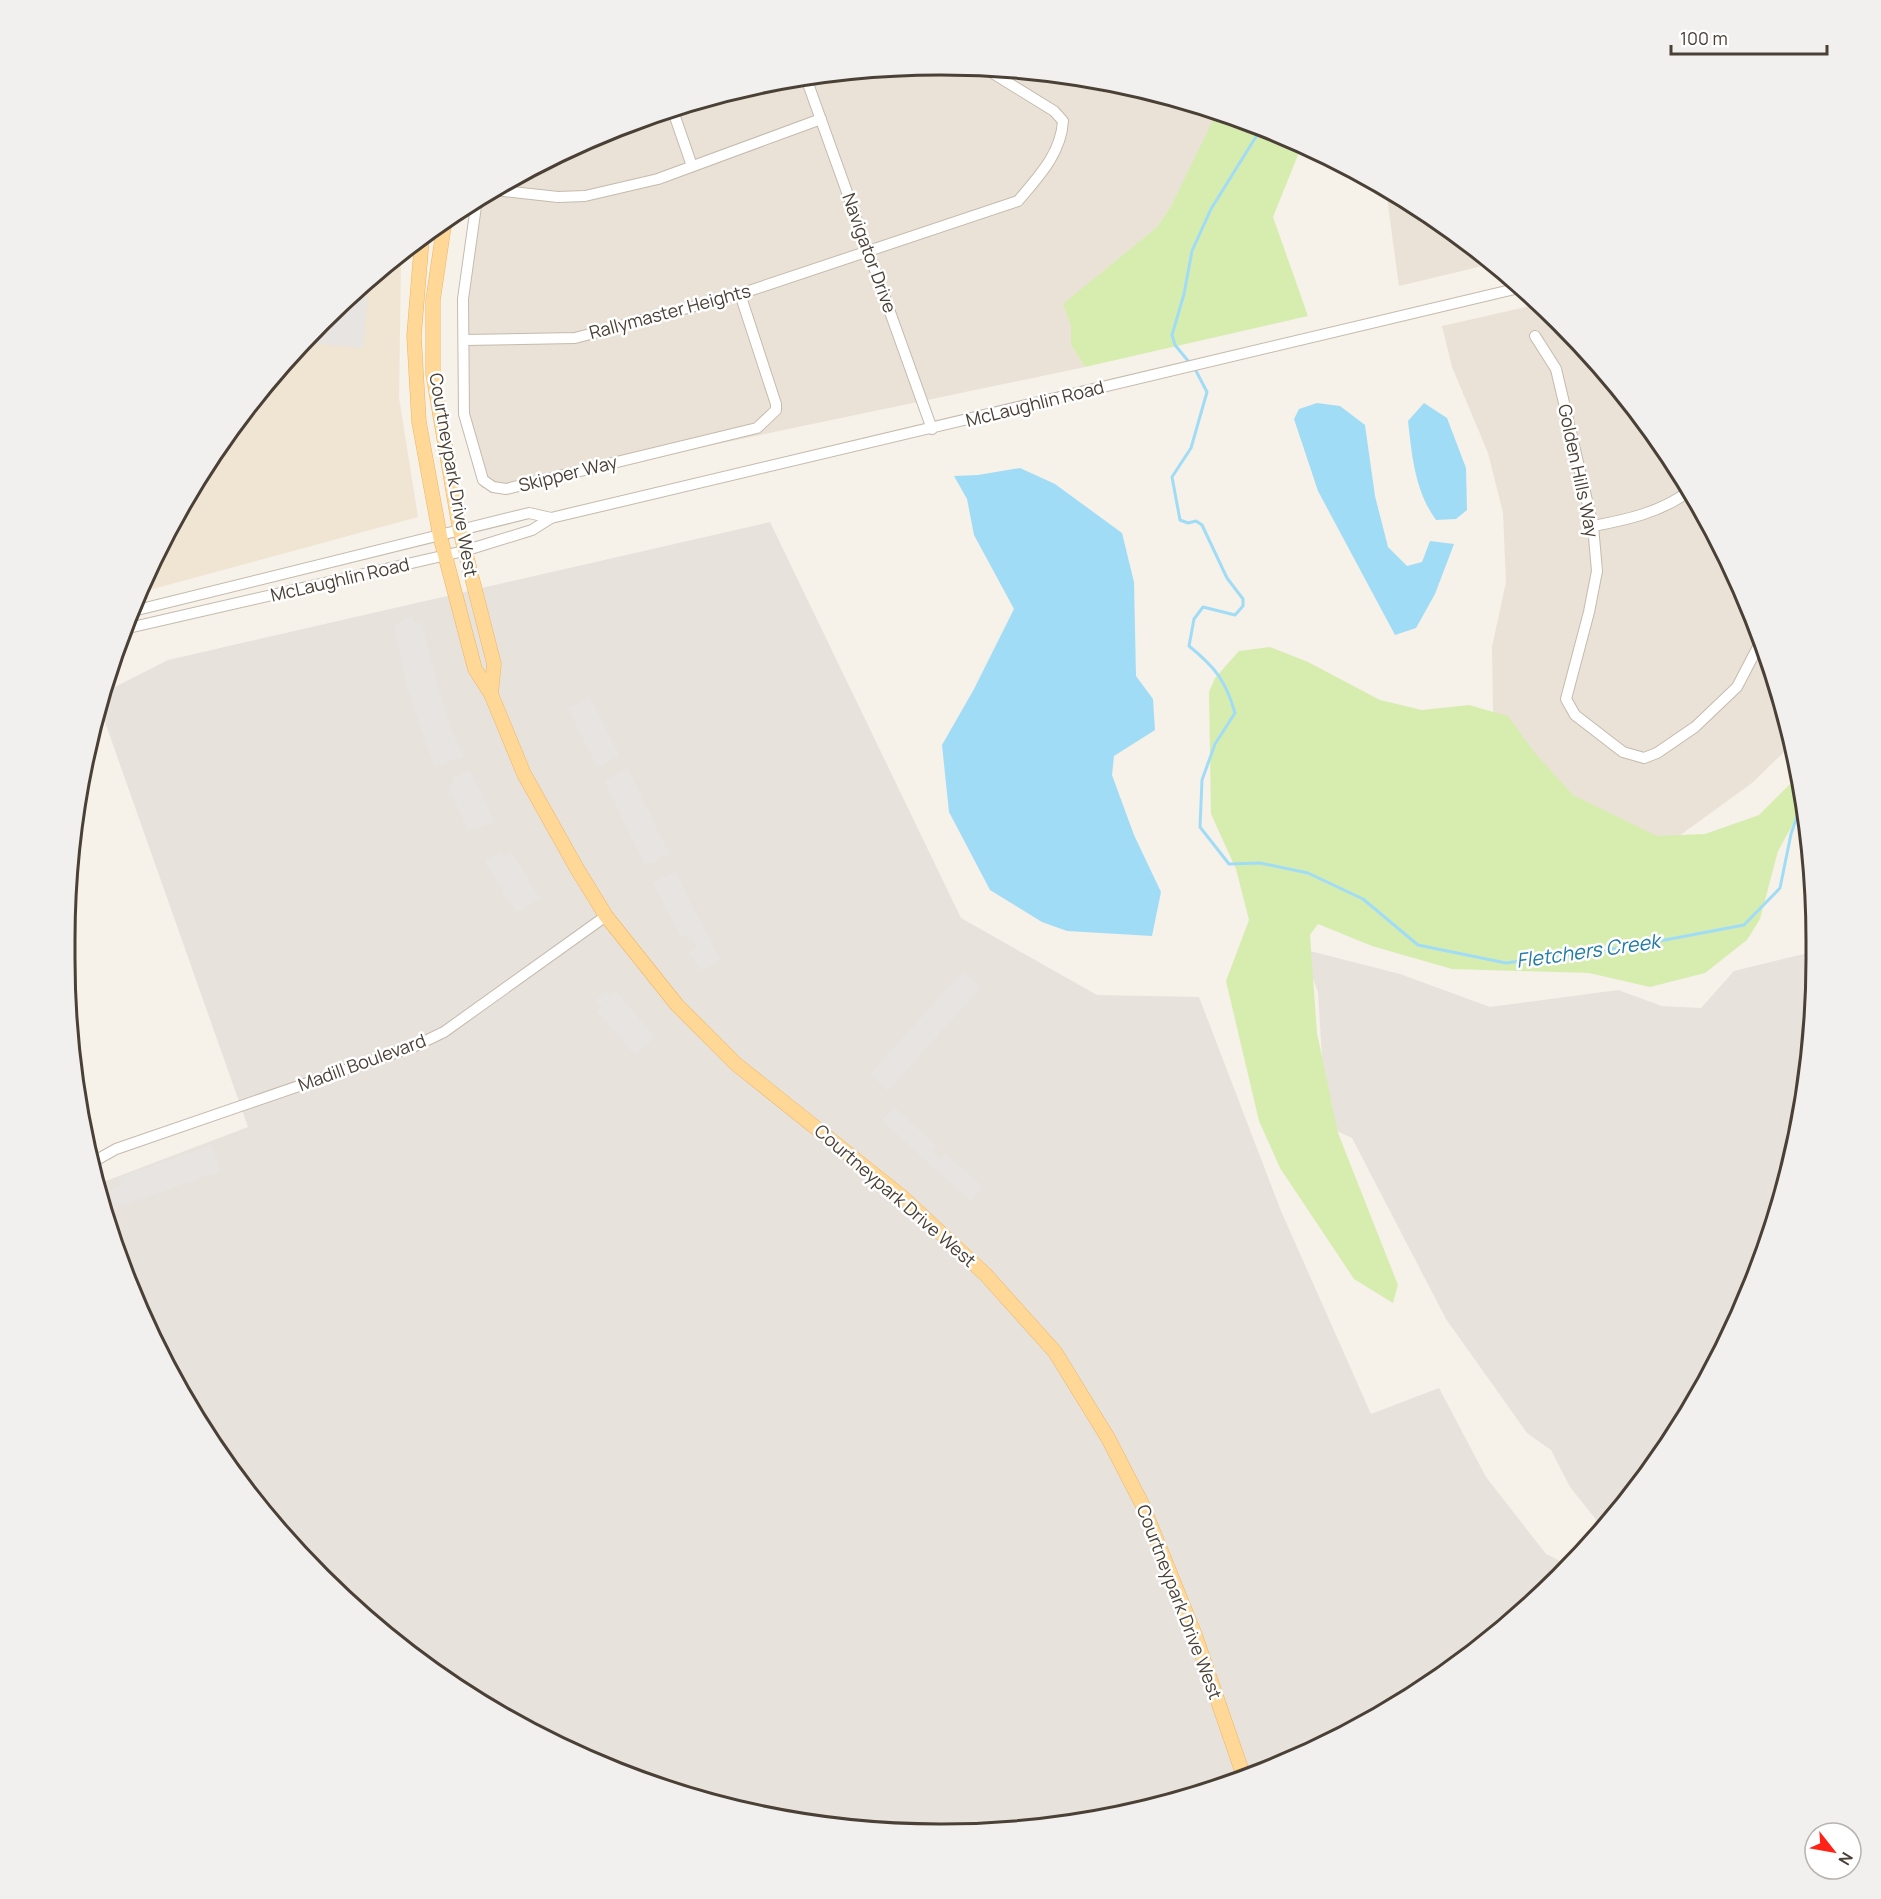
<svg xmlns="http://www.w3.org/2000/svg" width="1881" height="1899" viewBox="0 0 1881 1899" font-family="Manrope,sans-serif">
<rect width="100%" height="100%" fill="#f6f1e9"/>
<g fill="#eae2d6">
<polygon points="940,65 1111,81 1192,106 1214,120 1171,206 1157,227 1064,304 1071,326 1071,345 1085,367 497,490 482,488 461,400 461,343 469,204 605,131 769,81"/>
<polygon points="1386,190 1427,212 1491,264 1399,286"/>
<polygon points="1539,304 1560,321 1669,454 1750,605 1792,744 1752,783 1668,844 1628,835 1514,757 1493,710 1492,647 1506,582 1503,513 1488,453 1452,367 1442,326"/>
</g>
<g fill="#e8e2dd">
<polygon points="770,522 961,918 1097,995 1199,997 1281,1211 1371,1414 1439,1388 1486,1477 1546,1554 1570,1566 1560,1578 1427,1687 1276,1768 1112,1818 941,1834 770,1818 606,1768 454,1687 321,1578 212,1445 131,1294 98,1184 248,1127 100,708 105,692 168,660"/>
<polygon points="1302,949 1400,974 1490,1007 1618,990 1662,1006 1701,1008 1734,971 1816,951 1800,1129 1750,1293 1669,1445 1602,1527 1570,1487 1551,1450 1527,1433 1446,1319 1352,1138 1326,1126 1318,992"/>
</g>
<polygon fill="#f0e4d2" points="401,256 399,398 418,517 138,593 212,454 321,321"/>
<g fill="#d7edaf">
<polygon points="1192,106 1275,131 1302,145 1273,217 1308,316 1085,367 1071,345 1071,326 1063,304 1157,227 1171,206 1213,120"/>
<polygon points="1270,647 1308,662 1380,700 1422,710 1469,705 1508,716 1535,753 1573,795 1657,836 1705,834 1759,815 1800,774 1803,806 1778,851 1760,919 1747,940 1705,973 1650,987 1589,973 1452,969 1372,946 1318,924 1310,935 1317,1033 1338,1133 1398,1285 1393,1303 1354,1279 1280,1168 1259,1121 1226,981 1249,920 1236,869 1211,814 1209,692 1215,678 1239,651"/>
</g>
<g fill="#e7e4e1">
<polygon points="369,282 363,348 308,343 308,337 321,321"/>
<polygon points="412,615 414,623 421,622 446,717 463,757 434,766 407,687 394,626"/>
<polygon points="590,697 619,756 597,767 568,708"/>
<polygon points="628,769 669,854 645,865 604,780"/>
<polygon points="470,770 494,822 477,829 475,826 468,830 448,786 454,783 452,778"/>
<polygon points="500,852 503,856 511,852 539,898 516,912 485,861"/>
<polygon points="675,872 720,960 700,971 690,952 697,948 690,934 682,938 653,883"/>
<polygon points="963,971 981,987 888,1091 870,1074"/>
<polygon points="616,991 655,1037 635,1055 597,1011 602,1007 596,1000 606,992 610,996"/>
<polygon points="894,1107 936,1145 931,1150 941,1159 946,1154 983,1187 971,1201 881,1120"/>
<polygon points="211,1145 219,1171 106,1212 101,1193 122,1186 119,1178"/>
</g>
<g fill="#a1dcf7">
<polygon points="1317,403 1340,406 1365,425 1375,496 1388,547 1407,566 1422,562 1430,541 1454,544 1435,594 1416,628 1395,635 1318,491 1294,419 1299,409"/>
<path d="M1424 403 1447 418 1466 468 1467 510 1456 519 1436 520C1415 491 1412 456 1408 421Z"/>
<polygon points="1020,468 1055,484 1122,533 1134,582 1136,676 1153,699 1155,730 1114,756 1112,775 1134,835 1161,892 1152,936 1067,931 1042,922 990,890 949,812 942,745 974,689 1014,609 974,535 967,499 954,476 978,475"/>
</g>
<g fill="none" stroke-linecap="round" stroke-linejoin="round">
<g stroke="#a1dcf7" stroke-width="3">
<polyline points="1189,362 1175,345 1172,335 1184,294 1192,251 1211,209 1262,127"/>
<path d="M1194 367 1207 392 1191 448 1172 477 1180 520 1188 523 1196 521 1202 525 1227 578 1243 599V606L1235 615 1203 607 1194 619 1189 646C1215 667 1226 681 1235 713L1215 744 1202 780 1200 827 1229 864 1260 863 1308 873 1363 899 1418 945 1506 963 1633 946 1744 925 1780 888 1791 834 1803 799"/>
</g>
<defs>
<g id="minor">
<polyline points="806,78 932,429"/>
<polyline points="673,111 692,166"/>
<polyline points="494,190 558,197 585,196 658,179 821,119"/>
<polyline points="483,197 476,206 463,299 464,414 483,480 493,487 506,489 757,428 776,410 776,404 740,294"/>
<polyline points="1535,336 1556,369 1593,526 1597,571 1589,612 1566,699 1575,715 1623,752 1644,758 1657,753 1695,727 1737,687 1761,641"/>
<path d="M465 340 575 338 740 294 1018 201C1038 177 1061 154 1063 121L1054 111 986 69"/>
<path d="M1593 526C1626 520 1662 512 1689 491"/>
<polyline points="129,612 529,513 551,518"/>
<polyline points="124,629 464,551 532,530 551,518 1519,288"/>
<polyline points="91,1163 116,1149 415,1046 444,1032 606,916"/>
</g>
<g id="major">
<polyline points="445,219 433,300 433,374 460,531 494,664 491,694"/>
<polyline points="422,238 414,336 419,422 440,536 475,669 491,694 524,774 576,867 606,916 677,1005 736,1064 901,1196 986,1275 1055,1352 1108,1438 1142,1504 1195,1635 1244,1777"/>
</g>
</defs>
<use href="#minor" stroke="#c5baad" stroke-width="12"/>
<use href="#major" stroke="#eeb55f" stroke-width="15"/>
<use href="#minor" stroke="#fff" stroke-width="10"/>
<use href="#major" stroke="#ffd898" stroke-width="14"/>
</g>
<g text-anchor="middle" stroke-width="5" stroke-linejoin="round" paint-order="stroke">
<g font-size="18" fill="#4a4036" stroke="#fff">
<text transform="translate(869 253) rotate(70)" y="6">Navigator Drive</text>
<text transform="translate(670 312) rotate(-15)" y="6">Rallymaster Heights</text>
<text transform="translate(1035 404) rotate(-14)" y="6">McLaughlin Road</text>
<text transform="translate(1578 471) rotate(78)" y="6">Golden Hills Way</text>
<text transform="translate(568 474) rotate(-14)" y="6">Skipper Way</text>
<text transform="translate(453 475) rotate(80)" y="6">Courtneypark Drive West</text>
<text transform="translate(340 580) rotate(-13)" y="6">McLaughlin Road</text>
<text transform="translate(362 1063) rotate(-20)" y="6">Madill Boulevard</text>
<text transform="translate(895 1196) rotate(41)" y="6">Courtneypark Drive West</text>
<text transform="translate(1179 1602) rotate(69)" y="6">Courtneypark Drive West</text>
</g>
<g font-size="20" font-style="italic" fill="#227ba6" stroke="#fff">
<text transform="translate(1588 951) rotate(-8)" y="7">Fletchers Creek</text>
</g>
</g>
<path d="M0 0H1881V1899H0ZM940 75H941A865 865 0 0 1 1806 940V959A865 865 0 0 1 941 1824H940A865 865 0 0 1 75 959V940A865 865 0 0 1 940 75Z" fill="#f1f0ef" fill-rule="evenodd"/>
<path fill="none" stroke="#4a4036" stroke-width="3" d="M940 75H941A865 865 0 0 1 1806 940V959A865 865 0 0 1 941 1824H940A865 865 0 0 1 75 959V940A865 865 0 0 1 940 75Z"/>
<g transform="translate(1833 1851) rotate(121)"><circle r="28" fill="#ffffff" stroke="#b7b3af" stroke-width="1.5"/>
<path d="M0-4.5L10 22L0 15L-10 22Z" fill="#ff2216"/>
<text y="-9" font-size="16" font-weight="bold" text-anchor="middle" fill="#4a4036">N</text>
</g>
<path d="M1671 45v9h156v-9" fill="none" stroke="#4a4036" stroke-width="3"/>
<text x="1680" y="45" font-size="18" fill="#4a4036" stroke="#ffffff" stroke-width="4.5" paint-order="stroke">100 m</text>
</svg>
